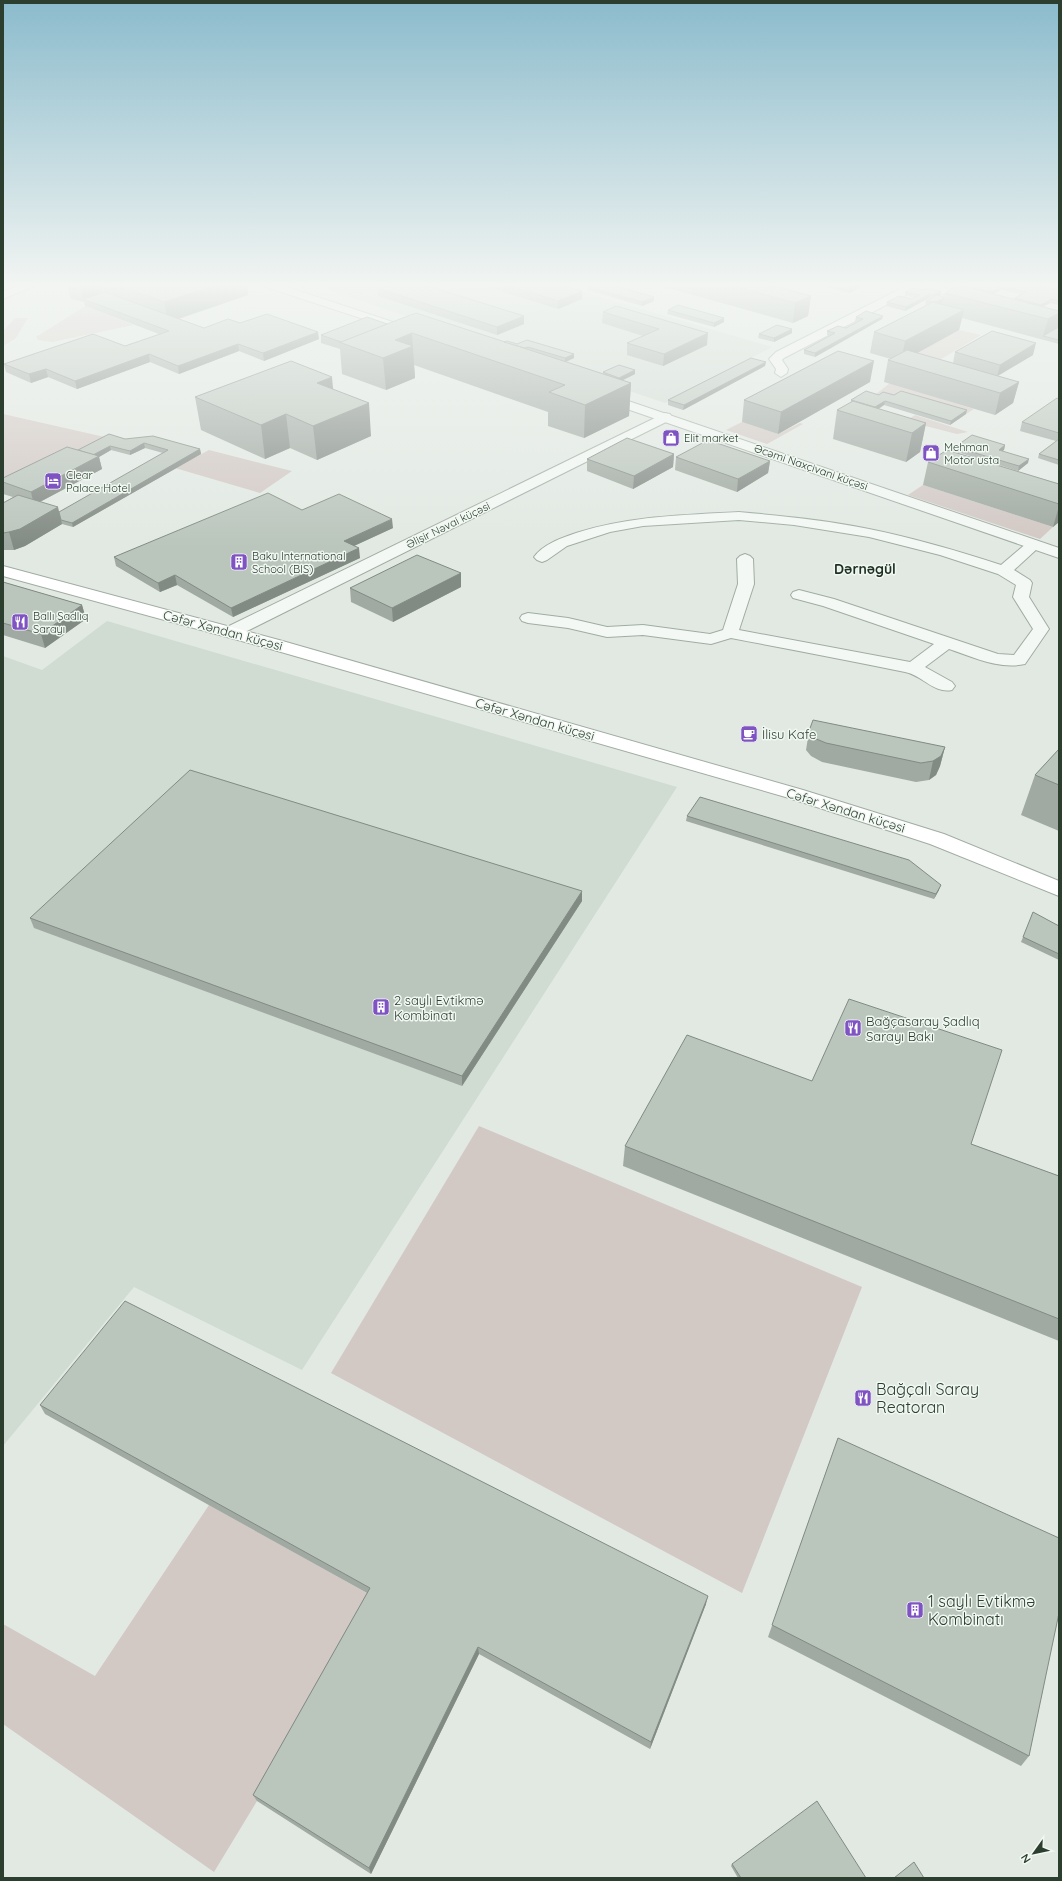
<svg xmlns="http://www.w3.org/2000/svg" width="1062" height="1881" viewBox="0 0 1062 1881" font-family="Quicksand,sans-serif">
<rect width="100%" height="100%" fill="#e2e9e3"/>
<g fill="#d0dbd2">
<polygon points="321,284 556,284 772,347 665,403 317,286"/>
<polygon points="107,621 677,787 302,1370 134,1287 3,1446 3,656 42,670"/>
</g>
<g fill="#d2c8c4">
<polygon points="329,284 390,284 354,297 323,286"/>
<polygon points="85,306 134,325 52,342 38,340 36,337"/>
<polygon points="15,318 28,318 16,338 3,346 3,331"/>
<polygon points="959,330 981,335 933,364 910,357"/>
<polygon points="890,383 974,409 966,414 876,394"/>
<polygon points="3,414 109,438 3,493"/>
<polygon points="915,415 968,432 957,434 906,421"/>
<polygon points="742,422 778,434 800,423 803,424 767,444 726,430"/>
<polygon points="209,450 292,471 260,493 175,468"/>
<polygon points="923,485 1053,527 1040,539 908,495"/>
<polygon points="479,1126 862,1287 742,1593 331,1373"/>
<polygon points="209,1505 372,1596 257,1801 214,1872 3,1724 3,1624 95,1676"/>
</g>
<g fill="none" stroke-linecap="round" stroke-linejoin="round">
<defs>
<g id="minor">
<polygon points="910,284 930,284 980,297 981,299 976,302 919,288 784,358 782,360 788,369 787,373 781,377 775,373 776,369 769,359 776,352"/>
<polygon points="665,413 670,414 672,417 670,420 237,636 231,637 225,636 223,632 225,628"/>
<path d="M739 512C782 516 826 520 869 529 914 538 958 551 1001 565L1028 542 1033 540 1038 542 1041 545 1038 548 1014 570 1030 580 1032 583 1029 597 1049 629 1025 664C999 670 973 657 949 649L925 667 952 682 955 686 952 690C934 694 922 675 905 672 847 660 789 649 731 638L711 644 643 635 607 637 568 628 528 623 522 621 520 618 522 615 528 613 568 618 607 627 643 625 710 634 723 630 738 584 737 559 740 556 745 554 750 556 753 559 754 584 739 630 910 662 934 644 823 606 793 598 791 595 793 592 799 590 834 599 998 654 1014 655 1033 629 1013 597 1016 585 998 574 940 555 869 537 794 525 739 520 643 526 610 532 567 546 547 560 542 562 537 560 534 557C543 544 562 538 576 533 629 516 684 515 739 512Z"/>
</g>
<g id="tertiary">
<polygon points="262,284 278,284 411,328 413,330 407,333 403,332 263,286"/>
<polygon points="602,392 1059,548 1059,558 598,399 596,396 598,393"/>
</g>
<g id="secondary">
<polygon points="21,284 35,284 34,286 3,299 3,292"/>
<polygon points="3,566 279,640 803,790 944,834 1059,881 1059,896 930,844 789,798 267,648 3,576"/>
</g>
</defs>
<use href="#minor" stroke="#a0aca2" stroke-width="2"/>
<use href="#tertiary" stroke="#a0aca2" stroke-width="2"/>
<use href="#secondary" stroke="#a0aca2" stroke-width="2"/>
<use href="#minor" fill="#f4f8f5" fill-rule="evenodd"/>
<use href="#tertiary" fill="#f4f8f5" fill-rule="evenodd"/>
<use href="#secondary" fill="#fff" fill-rule="evenodd"/>
</g>
<g fill="#a0a9a2" fill-rule="evenodd">
<polygon points="67,284 247,284 248,295 179,319 204,328 240,323 319,339 264,361 239,351 179,374 150,362 77,389 48,377 31,383 6,372 4,364 125,346 159,334 85,306 84,302 71,299 70,296"/>
<polygon points="292,284 314,284 303,288"/>
<polygon points="478,284 557,284 582,291 582,299 558,309"/>
<polygon points="591,284 609,284 654,297 654,301 642,306 588,290 588,287 593,285"/>
<polygon points="654,284 768,284 811,296 808,316 793,323"/>
<polygon points="816,284 865,284 864,285 849,293"/>
<path d="M949 284H1049L1044 287 1059 290V305L1050 303 1043 307 1059 311V344L962 318 959 330 917 353 953 363 955 352 1033 355 998 376 1019 382 1013 403 995 415 884 382 888 360 891 359 870 353 874 332 927 305H925L926 301 930 298H929L905 311 886 306 887 302 912 299 915 298 905 295V292L923 290 941 291 940 295H939L944 297 945 293 956 287 949 285ZM1001 290 1021 294 1015 298 1014 299 993 294Z"/>
<polygon points="377,288 524,324 497,335 378,296"/>
<polygon points="616,306 707,345 663,366 627,355 627,343 643,336 602,323 603,312"/>
<polygon points="668,310 724,318 724,322 714,327 667,314"/>
<polygon points="856,317 882,319 815,357 804,354 804,350 830,336 827,335 827,331 846,328 858,321 855,321"/>
<polygon points="387,324 504,342 574,354 574,358 566,362 603,374 603,372 635,370 635,374 623,380 631,383 629,416 584,438 548,426 548,412 414,365 415,378 386,390 342,374 340,349 321,343 321,335"/>
<polygon points="792,333 774,342 758,338 759,334"/>
<polygon points="765,366 683,410 668,405 668,400"/>
<polygon points="870,382 778,434 742,422 744,400"/>
<polygon points="333,389 371,436 317,460 290,448 265,459 201,430 195,397"/>
<polygon points="879,395 966,414 950,425 884,405 879,409 926,423 920,452 906,462 833,439 837,410 851,402 851,400"/>
<polygon points="1059,399 1059,465 1038,458 1039,454 1056,441 1020,431 1022,422"/>
<path d="M125 439 200 449 201 454 73 527 62 524 25 546 14 550H3V503L13 497 3 494V478L78 450ZM145 448 163 453 59 512 40 502 102 469 99 457 111 450 130 455Z"/>
<polygon points="1005,445 1004,450 1002,451 1028,463 1018,471 954,451 955,447"/>
<polygon points="674,454 673,467 633,489 587,471 587,459"/>
<polygon points="676,457 770,461 768,473 737,492 675,470"/>
<polygon points="928,462 1059,484 1059,522 1053,527 923,485"/>
<polygon points="302,510 393,528 354,546 360,558 233,617 177,585 160,592 116,566 114,557"/>
<polygon points="461,573 461,587 393,622 351,602 350,588"/>
<polygon points="3,582 82,605 86,619 45,648 3,635"/>
<polygon points="809,731 945,747 940,766 936,775 929,780 916,782 822,762 811,756 806,750"/>
<polygon points="1059,749 1059,831 1021,815 1035,775"/>
<polygon points="687,816 939,890 934,899 686,821"/>
<polygon points="582,901 462,1086 34,928 30,918"/>
<polygon points="1059,926 1059,960 1021,942 1023,937"/>
<polygon points="971,1144 1059,1176 1059,1341 623,1166 625,1146"/>
<polygon points="40,1405 706,1604 650,1749 479,1654 371,1874 257,1801 253,1795 367,1593 45,1414"/>
<polygon points="838,1438 1029,1756 1021,1766 768,1637"/>
<polygon points="732,1864 866,1878 738,1878 731,1866"/>
</g>
<g fill="#828a84">
<polygon points="80,284 99,284 102,298 83,299"/>
<polygon points="220,284 247,284 248,295 168,322 164,302"/>
<polygon points="303,284 314,284 303,288"/>
<polygon points="851,284 865,284 864,285 849,293"/>
<polygon points="1044,284 1049,284 1039,290 1040,286"/>
<polygon points="1002,286 1001,290 991,295 992,292"/>
<polygon points="582,291 582,299 558,309 558,301"/>
<polygon points="941,291 940,295 933,299 934,295"/>
<polygon points="930,294 929,298 905,311 906,307"/>
<polygon points="811,296 808,316 793,323 795,303"/>
<polygon points="654,297 654,301 642,306 642,302"/>
<polygon points="944,298 943,302 933,307 934,303"/>
<polygon points="1051,299 1050,303 1040,308 1041,305"/>
<polygon points="964,310 959,330 901,362 905,341"/>
<polygon points="1059,313 1059,322 1056,332 1043,336 1048,319"/>
<polygon points="524,316 524,324 497,335 497,327"/>
<polygon points="883,316 882,319 815,357 815,353"/>
<polygon points="724,318 724,322 714,327 714,323"/>
<polygon points="792,329 792,333 774,342 774,338"/>
<polygon points="318,332 319,339 264,361 263,353"/>
<polygon points="412,333 415,378 386,390 383,358 364,351"/>
<polygon points="708,333 707,345 663,366 664,354"/>
<polygon points="1036,343 1033,355 997,376 1000,365"/>
<polygon points="238,344 239,351 179,374 178,366"/>
<polygon points="149,354 150,362 77,389 75,381"/>
<polygon points="574,354 574,358 565,362 565,358"/>
<polygon points="874,361 870,382 778,434 781,412"/>
<polygon points="766,362 765,366 683,410 684,405"/>
<polygon points="46,369 48,377 31,383 29,374"/>
<polygon points="635,370 635,374 619,382 619,378"/>
<polygon points="332,377 335,410 317,383"/>
<polygon points="1019,382 1013,403 995,415 1000,393"/>
<polygon points="631,383 629,416 584,438 585,405"/>
<polygon points="885,401 884,405 874,411 875,407"/>
<polygon points="369,403 371,436 317,460 313,426"/>
<polygon points="967,410 966,414 950,425 951,421"/>
<polygon points="286,414 290,448 265,459 261,425"/>
<polygon points="926,423 920,452 906,462 912,433"/>
<polygon points="144,443 145,448 130,455 130,451"/>
<polygon points="1005,445 1004,450 998,454 999,450"/>
<polygon points="110,446 111,450 99,457 102,469 34,505 31,492 84,460"/>
<polygon points="200,449 201,454 73,527 72,523"/>
<polygon points="674,454 673,467 633,489 634,476"/>
<polygon points="1029,459 1028,463 1018,471 1019,466"/>
<polygon points="770,461 768,473 737,492 738,479"/>
<polygon points="1059,506 1059,522 1053,527"/>
<polygon points="58,507 62,524 25,546 14,550 9,532"/>
<polygon points="392,519 393,528 345,550 344,541"/>
<polygon points="359,548 360,558 233,617 231,608"/>
<polygon points="461,573 461,587 393,622 392,608"/>
<polygon points="175,575 177,585 160,592 158,583"/>
<polygon points="82,605 86,619 45,648 41,634"/>
<polygon points="945,747 940,766 936,775 929,780 933,761"/>
<polygon points="941,885 939,890 934,899 936,894"/>
<polygon points="582,891 582,901 462,1086 462,1076"/>
<polygon points="708,1596 706,1604 650,1749 651,1742"/>
<polygon points="478,1647 479,1654 371,1874 369,1868"/>
</g>
<g fill="#bac5bc" stroke="#828a84">
<polygon points="114,284 220,284 164,302"/>
<polygon points="390,284 421,284 524,316 497,327 377,288"/>
<polygon points="502,284 557,284 582,291 558,301"/>
<polygon points="595,284 609,284 654,297 642,302 588,287"/>
<polygon points="726,284 768,284 811,296 795,303"/>
<polygon points="961,284 1044,284 1040,286 1059,290 1059,301 1051,299 1041,305 1015,298 1026,292 1002,286 992,292"/>
<polygon points="959,285 1059,311 1059,313 1048,319 945,293"/>
<polygon points="913,288 923,290 928,288 941,291 934,295 930,294 906,307 887,302 899,296 912,299 920,295 905,292"/>
<polygon points="105,292 204,328 228,319 240,323 267,314 318,332 263,353 238,344 178,366 149,354 75,381 46,369 29,374 4,364 93,334 125,346 169,331 83,299"/>
<polygon points="937,295 944,297 944,298 936,302 932,302 926,301"/>
<polygon points="933,302 964,310 905,341 874,332"/>
<polygon points="678,305 724,318 714,323 668,310"/>
<polygon points="616,306 708,333 664,354 627,343 659,329 603,312"/>
<polygon points="866,311 883,316 815,353 804,350 835,333 827,331 838,326 846,328 863,319 856,317"/>
<polygon points="416,313 631,383 585,405 549,392 565,385 412,333 395,340 413,346 383,358 339,342"/>
<polygon points="367,317 387,324 341,342 321,335"/>
<polygon points="1059,322 1059,340 1043,336 1057,328"/>
<polygon points="777,325 792,329 774,338 759,334"/>
<polygon points="992,331 1036,343 1000,365 955,352"/>
<polygon points="527,340 574,354 565,358 528,347 525,348 504,342 507,341 517,344"/>
<polygon points="907,350 1019,382 1000,393 888,360"/>
<polygon points="838,351 874,361 781,412 744,400"/>
<polygon points="751,358 766,362 684,405 668,400"/>
<polygon points="291,361 332,377 317,383 369,403 313,426 286,414 261,425 195,397"/>
<polygon points="619,365 635,370 619,378 603,372"/>
<polygon points="866,391 879,395 883,392 894,395 901,391 967,410 951,421 885,401 875,407 851,400"/>
<polygon points="1057,398 1059,399 1059,433 1022,422"/>
<polygon points="853,401 926,423 912,433 837,410"/>
<polygon points="109,434 125,439 153,436 200,449 72,523 61,520 59,512 168,450 144,443 130,451 110,446 93,455 78,450"/>
<polygon points="972,435 1005,445 999,450 1029,459 1019,466 955,447"/>
<polygon points="627,438 674,454 634,476 587,459"/>
<polygon points="1059,439 1059,460 1039,454"/>
<polygon points="708,440 770,461 738,479 676,457"/>
<polygon points="67,447 99,456 31,492 3,482 3,478"/>
<polygon points="947,450 1059,484 1059,504 928,462"/>
<polygon points="268,493 302,510 339,494 392,519 344,541 359,548 231,608 175,575 158,583 114,557"/>
<polygon points="18,495 58,507 20,529 9,532 3,533 3,503"/>
<polygon points="417,555 461,573 392,608 350,588"/>
<polygon points="3,582 82,605 41,634 3,623"/>
<polygon points="813,720 945,747 941,756 933,761 921,763 826,743 814,738 809,731"/>
<polygon points="1059,749 1059,785 1035,775"/>
<polygon points="190,770 582,891 462,1076 30,918"/>
<polygon points="700,797 909,860 941,885 936,894 687,816"/>
<polygon points="1033,912 1059,926 1059,954 1023,937"/>
<polygon points="849,999 1002,1050 971,1144 1059,1176 1059,1319 625,1146 687,1035 812,1081"/>
<polygon points="125,1301 708,1596 651,1742 478,1647 369,1868 253,1795 370,1588 40,1405"/>
<polygon points="838,1438 1059,1538 1059,1613 1029,1756 772,1625"/>
<polygon points="817,1801 866,1878 741,1878 732,1864"/>
<polygon points="914,1862 924,1878 894,1878"/>
</g>
<linearGradient id="sky" x2="0" y2="1"><stop stop-color="#8bbbcc"/><stop offset="0.52" stop-color="#f2f5f2"/><stop offset="1" stop-color="#f2f5f2" stop-opacity="0"/></linearGradient>
<rect width="1062" height="547" fill="url(#sky)"/>
<defs>
<symbol id="shop-square" viewBox="-11 -11 22 22"><rect x="-9" y="-9" width="18" height="18" rx="4" fill="#7f53c2" stroke="#f1f7f2"/><path d="M-5-2.5h2.3a2.7 3.5 0 0 1 5.4 0H5L5.5 6h-11ZM-1.5-2.5h3a1.5 2.3 0 0 0-3 0Z" fill="#fff"/></symbol>
<symbol id="hotel-square" viewBox="-11 -11 22 22"><rect x="-9" y="-9" width="18" height="18" rx="4" fill="#7f53c2" stroke="#f1f7f2"/><path d="M-6-4.5h1.5V1H6V5H4.5V3h-9V5H-6ZM-4 0a1.8 1.8 0 1 1 3.6 0ZM.5 0V-2.5h3Q6-2.5 6 0Z" fill="#fff"/></symbol>
<symbol id="building-square" viewBox="-11 -11 22 22"><rect x="-9" y="-9" width="18" height="18" rx="4" fill="#7f53c2" stroke="#f1f7f2"/><path d="M-4-6H4V6H1V3H-1V6H-4ZM-2.5-4.3h1.7v1.8h-1.7ZM.8-4.3h1.7v1.8H.8ZM-2.5-1h1.7V.8h-1.7ZM.8-1h1.7V.8H.8Z" fill="#fff"/></symbol>
<symbol id="restaurant-square" viewBox="-11 -11 22 22"><rect x="-9" y="-9" width="18" height="18" rx="4" fill="#7f53c2" stroke="#f1f7f2"/><path d="M-5-6h1v4h1v-4h1v4h1v-4h1v5L-1.5 .5V6h-2V.5L-5-1ZM5-6V6H3V1.5H1.5Q1.5-4 5-6Z" fill="#fff"/></symbol>
<symbol id="cafe-square" viewBox="-11 -11 22 22"><rect x="-9" y="-9" width="18" height="18" rx="4" fill="#7f53c2" stroke="#f1f7f2"/><path d="M-5.5-4.5H6V0H3Q3 3.5 0 3.5H-2.5Q-5.5 3.5-5.5 0ZM3-3.2v2h1.7v-2ZM-6 4.5H4V6H-6Z" fill="#fff"/></symbol>
</defs>
<g fill-rule="evenodd">
<use href="#shop-square" x="661" y="428" width="20" height="20"/>
<use href="#shop-square" x="921" y="443" width="20" height="20"/>
<use href="#hotel-square" x="43" y="471" width="20" height="20"/>
<use href="#building-square" x="229" y="552" width="20" height="20"/>
<use href="#restaurant-square" x="10" y="612" width="20" height="20"/>
<use href="#cafe-square" x="739" y="724" width="20" height="20"/>
<use href="#building-square" x="371" y="997" width="20" height="20"/>
<use href="#restaurant-square" x="843" y="1018" width="20" height="20"/>
<use href="#restaurant-square" x="853" y="1388" width="20" height="20"/>
<use href="#building-square" x="905" y="1600" width="20" height="20"/>
</g>
<g text-anchor="middle" stroke-width="3" stroke-linejoin="round" paint-order="stroke">
<g font-size="11" fill="#2c3f2f" stroke="#f1f7f2" text-anchor="start">
<text x="684" y="442">Elit market</text>
<text x="944" y="451">Mehman<tspan x="944" dy="13">Motor usta</tspan></text>
<text x="66" y="479">Clear<tspan x="66" dy="13">Palace Hotel</tspan></text>
<text x="252" y="560">Baku International<tspan x="252" dy="13">School (BIS)</tspan></text>
<text x="33" y="620">Ballı Şadlıq<tspan x="33" dy="13">Sarayı</tspan></text>
</g>
<g font-size="11" fill="#2c3f2f" stroke="#f1f7f2">
<text transform="translate(811 467) rotate(19)" y="4">Əcəmi Naxçivani küçəsi</text>
<text transform="translate(448 525) rotate(-26)" y="4">Əlişir Nəvai küçəsi</text>
</g>
<g font-size="13" fill="#2c3f2f" stroke="#f1f7f2">
<text transform="translate(223 630) rotate(15)" y="5">Cəfər Xəndan küçəsi</text>
<text transform="translate(535 719) rotate(16)" y="5">Cəfər Xəndan küçəsi</text>
<text transform="translate(846 810) rotate(17)" y="5">Cəfər Xəndan küçəsi</text>
</g>
<g font-size="13" fill="#2c3f2f" stroke="#f1f7f2" text-anchor="start">
<text x="762" y="739">İlisu Kafe</text>
<text x="394" y="1005">2 saylı Evtikmə<tspan x="394" dy="15">Kombinatı</tspan></text>
<text x="866" y="1026">Bağçasaray Şadlıq<tspan x="866" dy="15">Sarayı Bakı</tspan></text>
</g>
<g font-size="14" font-weight="bold" fill="#1e3021" stroke="#f1f7f2">
<text x="865" y="574">Dərnəgül</text>
</g>
<g font-size="16" fill="#2c3f2f" stroke="#f1f7f2" text-anchor="start">
<text x="876" y="1395">Bağçalı Saray<tspan x="876" dy="18">Reatoran</tspan></text>
<text x="928" y="1607">1 saylı Evtikmə<tspan x="928" dy="18">Kombinatı</tspan></text>
</g>
</g>
<rect width="1062" height="1881" fill="none" stroke="#2c3f2f" stroke-width="8"/>
<g transform="translate(1034 1853) rotate(237)" stroke="#f1f7f2" stroke-width="3" paint-order="stroke">
<path d="M0-3L7 15L0 10L-7 15Z" fill="#2c3f2f"/>
<text y="-6" font-size="11" font-weight="bold" text-anchor="middle" fill="#2c3f2f">N</text>
</g>
</svg>
